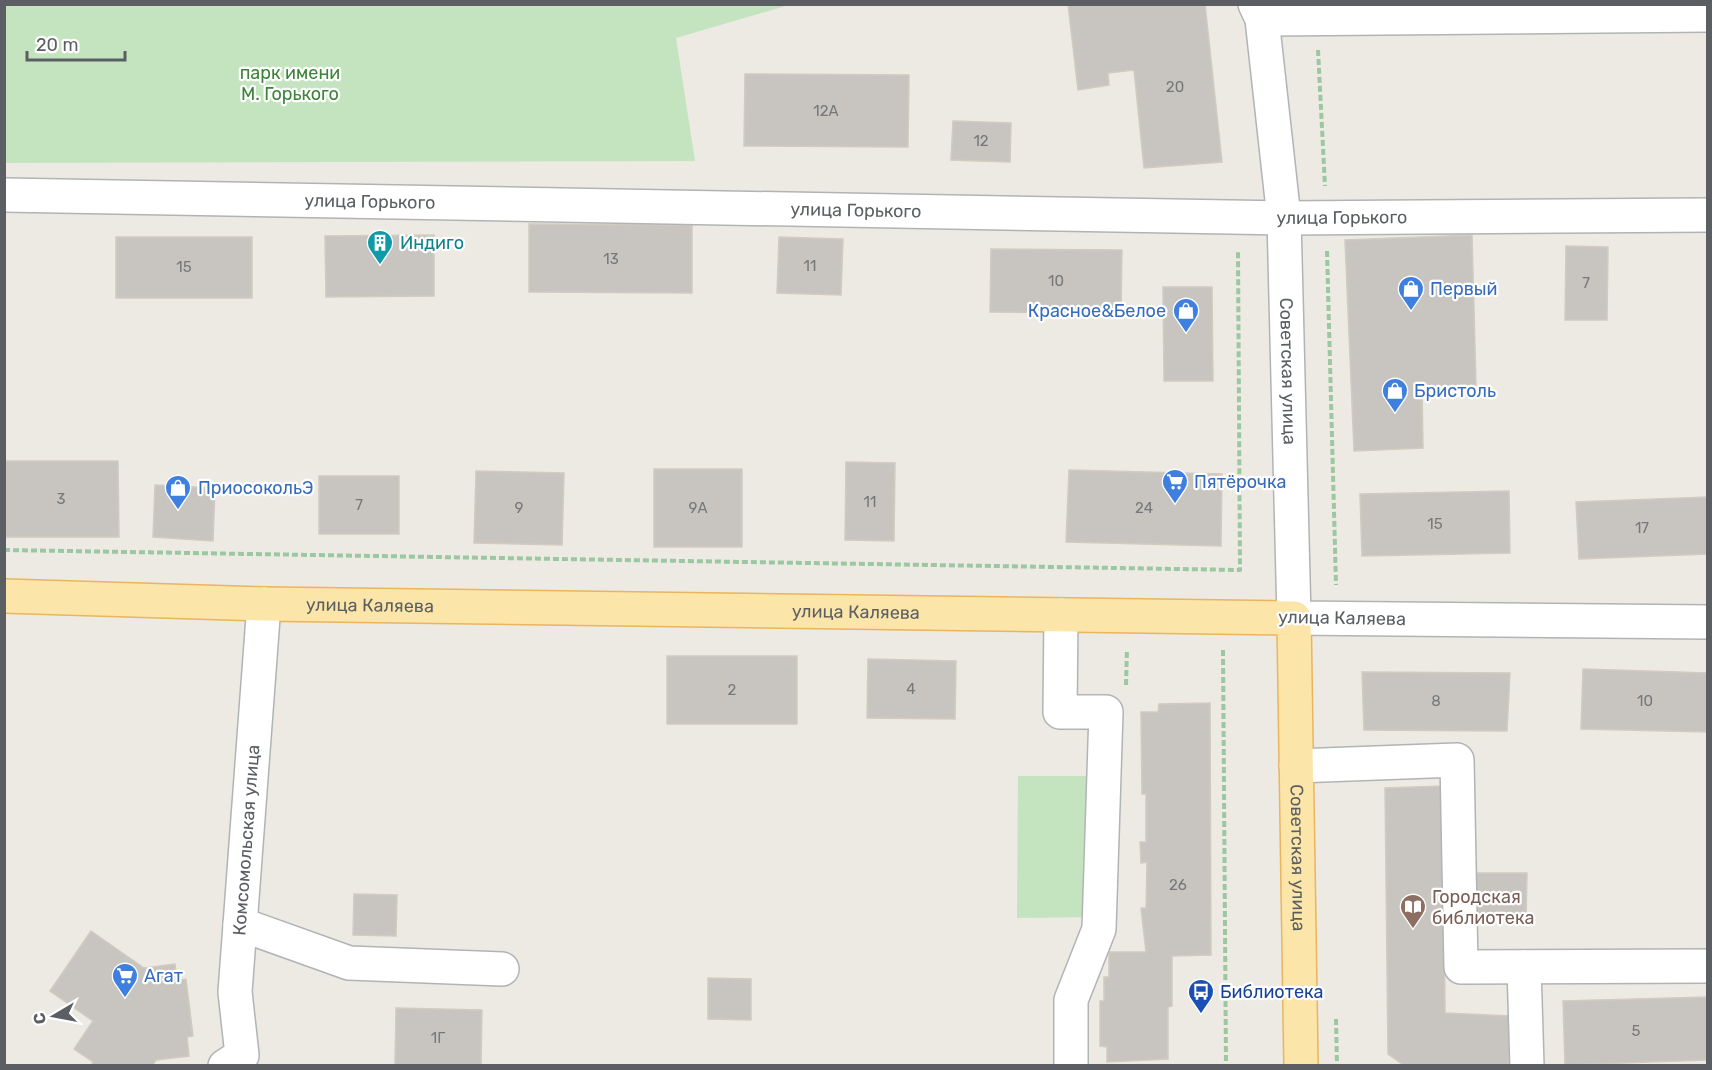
<svg xmlns="http://www.w3.org/2000/svg" width="1712" height="1070" viewBox="0 0 1712 1070" font-family="Rubik,sans-serif">
<rect width="100%" height="100%" fill="#edeae3"/>
<g fill="#c4e4c0">
<polygon points="4,5 5,4 789,5 676,38 695,161 5,163"/>
<polygon points="1018,776 1104,776 1100,917 1017,918"/>
</g>
<g fill="#c8c5c0" stroke="#d1cbc1" stroke-width="1.5">
<polygon points="1068,4 1205,4 1222,162 1144,168 1134,70 1108,73 1109,85 1078,90"/>
<polygon points="745,74 909,75 908,147 744,146"/>
<polygon points="953,121 1011,123 1010,162 951,160"/>
<polygon points="529,224 692,225 692,293 529,292"/>
<polygon points="434,235 434,296 326,297 325,236"/>
<polygon points="1472,235 1476,385 1422,387 1423,448 1354,451 1345,240"/>
<rect x="116" y="237" width="136" height="61"/>
<polygon points="779,237 843,239 841,295 777,293"/>
<polygon points="1566,246 1608,247 1607,320 1565,320"/>
<polygon points="991,249 1122,250 1121,313 990,312"/>
<polygon points="1163,287 1212,287 1213,381 1164,381"/>
<polygon points="4,461 118,461 119,537 4,537"/>
<polygon points="846,462 895,463 894,541 845,540"/>
<rect x="654" y="469" width="88" height="78"/>
<polygon points="1069,470 1222,474 1221,546 1066,542"/>
<polygon points="476,471 564,473 562,545 474,543"/>
<rect x="319" y="476" width="80" height="58"/>
<polygon points="155,485 215,488 213,541 153,537"/>
<polygon points="1509,491 1510,553 1362,556 1360,494"/>
<polygon points="1708,497 1708,554 1579,559 1576,502"/>
<rect x="667" y="656" width="130" height="68"/>
<polygon points="868,659 956,661 955,719 867,718"/>
<polygon points="1583,669 1708,673 1708,732 1581,729"/>
<polygon points="1362,672 1510,673 1507,731 1364,730"/>
<polygon points="1210,703 1211,955 1172,956 1172,1006 1168,1007 1168,1059 1107,1062 1107,1047 1100,1046 1100,1001 1104,1001 1104,977 1109,977 1109,952 1146,952 1141,908 1146,908 1147,862 1141,863 1140,842 1146,842 1146,794 1142,794 1141,712 1158,712 1159,704"/>
<polygon points="1443,786 1445,1013 1510,1016 1509,1066 1405,1066 1388,1054 1385,788"/>
<polygon points="1467,873 1527,873 1526,918 1467,919"/>
<polygon points="354,894 397,895 396,936 353,935"/>
<polygon points="91,931 144,968 175,964 177,980 186,979 193,1036 187,1037 189,1056 156,1060 152,1066 91,1066 93,1062 74,1049 93,1021 50,991"/>
<polygon points="708,978 751,979 751,1020 708,1019"/>
<polygon points="1708,997 1708,1060 1565,1065 1563,1001"/>
<polygon points="396,1008 482,1010 481,1066 395,1066"/>
</g>
<g fill="none" stroke-linecap="round" stroke-linejoin="round">
<defs>
<g id="minor">
<path id="s1" d="M1255 4 1262 19 1284 218 1294 618 1708 622"/>
<polyline points="1262,19 1708,15"/>
<path id="s2" d="M4 195 1284 218 1708 215"/>
<polyline points="1061,615 1060,712 1106,712 1099,929 1071,1000 1071,1066"/>
<polyline points="1296,766 1457,760 1461,967 1708,966"/>
<polyline points="240,924 349,963 502,969"/>
<polyline points="1524,967 1527,1066"/>
<path id="s3" d="M225 1066 242 1055 235 992 264 604"/>
</g>
<g id="major">
<path id="s4" d="M4 596 264 604 1294 618 1301 1066"/>
</g>
</defs>
<use href="#minor" stroke="#b0b4b7" stroke-width="36"/>
<use href="#major" stroke="#ebb45e" stroke-width="36"/>
<g stroke="#9bc7a2" stroke-width="4" stroke-dasharray="6 3" stroke-linecap="butt">
<polyline points="1318,50 1325,186"/>
<polyline points="1327,251 1336,585"/>
<polyline points="4,550 1240,570 1238,250"/>
<polyline points="1223,650 1226,1066"/>
<polyline points="1126,685 1127,649"/>
<polyline points="1336,1019 1337,1066"/>
</g>
<use href="#minor" stroke="#fff" stroke-width="33"/>
<use href="#major" stroke="#fbe5a9" stroke-width="33"/>
</g>
<defs>
<symbol id="building-pin" viewBox="-11 -11 22 30"><path d="M0 17L-7.5 6A9.5 9.5 0 1 1 7.5 6Z" fill="#0f9aa8" stroke="#fff"/><path d="M-4-6H4V6H1V3H-1V6H-4ZM-2.5-4.3h1.7v1.8h-1.7ZM.8-4.3h1.7v1.8H.8ZM-2.5-1h1.7V.8h-1.7ZM.8-1h1.7V.8H.8Z" fill="#fff"/></symbol>
<symbol id="shop-pin" viewBox="-11 -11 22 30"><path d="M0 17L-7.5 6A9.5 9.5 0 1 1 7.5 6Z" fill="#3f7fe0" stroke="#fff"/><path d="M-5-2.5h2.3a2.7 3.5 0 0 1 5.4 0H5L5.5 6h-11ZM-1.5-2.5h3a1.5 2.3 0 0 0-3 0Z" fill="#fff"/></symbol>
<symbol id="supermarket-pin" viewBox="-11 -11 22 30"><path d="M0 17L-7.5 6A9.5 9.5 0 1 1 7.5 6Z" fill="#3f7fe0" stroke="#fff"/><path d="M-6-5.5h2.5l.6 2H6L4.5 2H-2.5L-4.4-4H-6ZM-1.5 3.2a1.3 1.3 0 1 0 .1 0ZM3 3.2a1.3 1.3 0 1 0 .1 0Z" fill="#fff"/></symbol>
<symbol id="library-pin" viewBox="-11 -11 22 30"><path d="M0 17L-7.5 6A9.5 9.5 0 1 1 7.5 6Z" fill="#8d6e63" stroke="#fff"/><path d="M-6-4Q-3-5.5-.7-3.5V5Q-3 3-6 4ZM6-4Q3-5.5 .7-3.5V5Q3 3 6 4Z" fill="#fff"/></symbol>
<symbol id="bus-pin" viewBox="-11 -11 22 30"><path d="M0 17L-7.5 6A9.5 9.5 0 1 1 7.5 6Z" fill="#1a4fb4" stroke="#fff"/><path d="M-5-6H5V4H4V6H2V4H-2V6H-4V4H-5ZM-3.5-4V0h7V-4ZM-3.5 1.2v1.5H-2V1.2ZM2 1.2v1.5H3.5V1.2Z" fill="#fff"/></symbol>
</defs>
<g fill-rule="evenodd">
<use href="#building-pin" x="365" y="228" width="30" height="40"/>
<use href="#shop-pin" x="1396" y="274" width="30" height="40"/>
<use href="#shop-pin" x="1171" y="296" width="30" height="40"/>
<use href="#shop-pin" x="1380" y="376" width="30" height="40"/>
<use href="#supermarket-pin" x="1160" y="467" width="30" height="40"/>
<use href="#shop-pin" x="163" y="473" width="30" height="40"/>
<use href="#library-pin" x="1398" y="892" width="30" height="40"/>
<use href="#supermarket-pin" x="110" y="961" width="30" height="40"/>
<use href="#bus-pin" x="1186" y="977" width="30" height="40"/>
</g>
<g text-anchor="middle" stroke-width="4.5" stroke-linejoin="round" paint-order="stroke">
<g font-size="15" fill="#76787a">
<text x="1175" y="92">20</text>
<text x="826" y="116">12А</text>
<text x="981" y="146">12</text>
<text x="611" y="264">13</text>
<text x="810" y="271">11</text>
<text x="184" y="272">15</text>
<text x="1056" y="286">10</text>
<text x="1586" y="288">7</text>
<text x="61" y="504">3</text>
<text x="870" y="507">11</text>
<text x="359" y="510">7</text>
<text x="519" y="513">9</text>
<text x="698" y="513">9А</text>
<text x="1144" y="513">24</text>
<text x="1435" y="529">15</text>
<text x="1642" y="533">17</text>
<text x="911" y="694">4</text>
<text x="732" y="695">2</text>
<text x="1436" y="706">8</text>
<text x="1645" y="706">10</text>
<text x="1178" y="890">26</text>
<text x="1636" y="1036">5</text>
<text x="438" y="1043">1Г</text>
</g>
<g font-size="18" fill="#3d8439" stroke="#fff">
<text x="290" y="79">парк имени<tspan x="290" dy="21">М. Горького</tspan></text>
</g>
<g font-size="18" fill="#5b5f63" stroke="#fff">
<text dy="6" stroke="none"><textPath href="#s2" startOffset="366">улица Горького</textPath></text>
<text dy="6" stroke="none"><textPath href="#s2" startOffset="852">улица Горького</textPath></text>
<text dy="6" stroke="none"><textPath href="#s2" startOffset="1338">улица Горького</textPath></text>
<text dy="6" stroke="none"><textPath href="#s1" startOffset="370">Советская улица</textPath></text>
<text dy="6" stroke="none"><textPath href="#s4" startOffset="366">улица Каляева</textPath></text>
<text dy="6" stroke="none"><textPath href="#s4" startOffset="852">улица Каляева</textPath></text>
<text transform="translate(1342 618) rotate(1)" y="6">улица Каляева</text>
<text dy="6" stroke="none"><textPath href="#s3" startOffset="236">Комсомольская улица</textPath></text>
<text dy="6" stroke="none"><textPath href="#s4" startOffset="1530">Советская улица</textPath></text>
</g>
<g font-size="18" fill="#0d838f" stroke="#fff" text-anchor="start">
<text x="400" y="249">Индиго</text>
</g>
<g font-size="18" fill="#366cbe" stroke="#fff" text-anchor="start">
<text x="1430" y="295">Первый</text>
<text x="1166" y="317" text-anchor="end">Красное&amp;Белое</text>
<text x="1414" y="397">Бристоль</text>
<text x="1194" y="488">Пятёрочка</text>
<text x="198" y="494">ПриосокольЭ</text>
<text x="144" y="982">Агат</text>
</g>
<g font-size="18" fill="#785e54" stroke="#fff" text-anchor="start">
<text x="1432" y="903">Городская<tspan x="1432" dy="21">библиотека</tspan></text>
</g>
<g font-size="18" fill="#164399" stroke="#fff" text-anchor="start">
<text x="1220" y="998">Библиотека</text>
</g>
</g>
<rect width="1712" height="1070" fill="none" stroke="#5b5f63" stroke-width="12"/>
<g transform="translate(54 1016) rotate(260)" stroke="#ffffff" stroke-width="4.5" paint-order="stroke">
<path d="M0-4.5L10 22L0 15L-10 22Z" fill="#5b5f63"/>
<text y="-9" font-size="16" font-weight="bold" text-anchor="middle" fill="#5b5f63">С</text>
</g>
<path d="M27 51v9h98v-9" fill="none" stroke="#5b5f63" stroke-width="3"/>
<text x="36" y="51" font-size="18" fill="#5b5f63" stroke="#ffffff" stroke-width="4.5" paint-order="stroke">20 m</text>
</svg>
